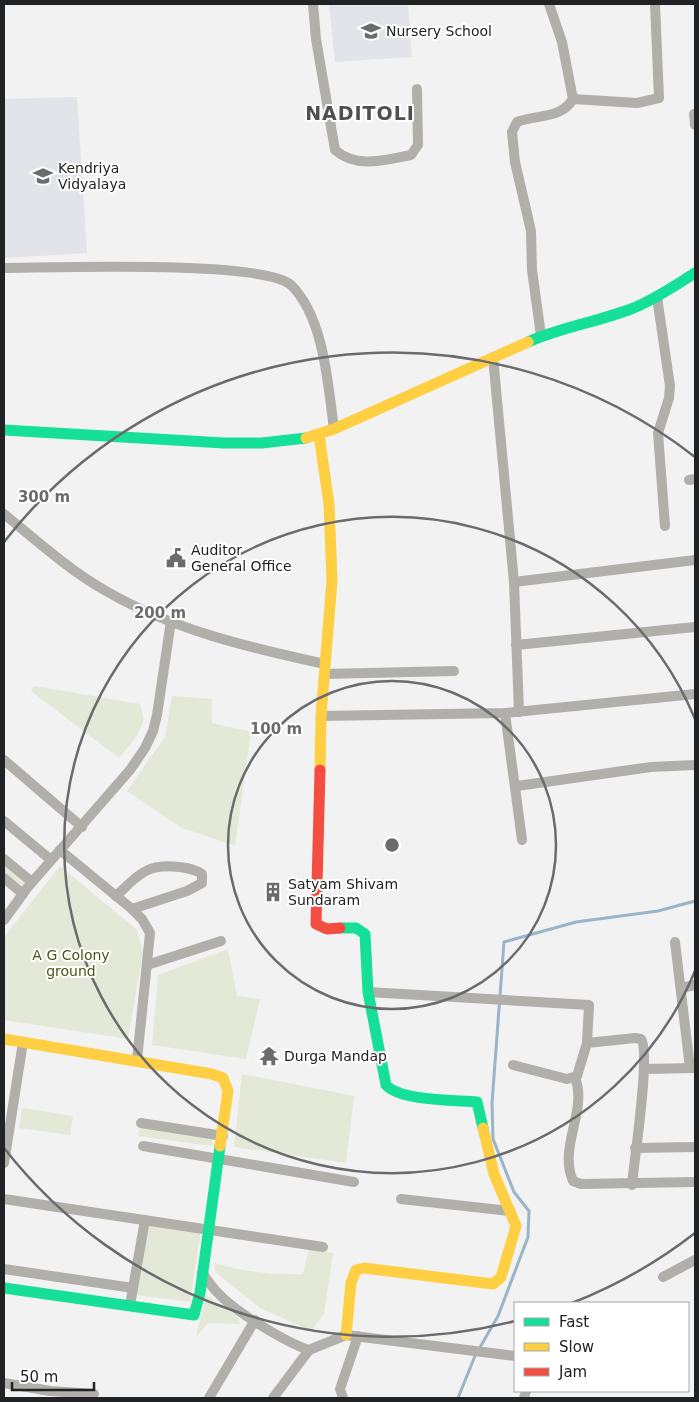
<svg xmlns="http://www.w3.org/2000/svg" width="699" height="1402" viewBox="0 0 699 1402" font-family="'DejaVu Sans',sans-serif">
<rect width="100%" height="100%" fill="#f2f2f3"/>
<g fill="#e2e4ea">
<polygon points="347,4 408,4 412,57 335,62 329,5"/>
<polygon points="77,97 87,253 4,258 4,99"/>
</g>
<g fill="#e4e8d6">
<polygon points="34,686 140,704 144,720 136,737 119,758 31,691"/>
<polygon points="172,696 212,699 212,723 251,732 235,846 180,827 127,791 165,737"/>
<polygon points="4,865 25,882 21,886 4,872"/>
<polygon points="60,866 137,930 143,952 128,1039 4,1020 4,937"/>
<polygon points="228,949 237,996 260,999 246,1059 152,1045 158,975"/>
<polygon points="242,1074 354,1096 346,1163 234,1147"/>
<polygon points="22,1108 73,1116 70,1135 19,1128"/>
<polygon points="140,1128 213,1140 212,1146 138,1136"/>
<polygon points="147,1223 201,1230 190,1302 136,1295"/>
<path d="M309 1249 333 1253 324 1314 311 1331 260 1308 215 1272V1263C245 1272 271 1275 303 1274Z"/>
<polygon points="206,1295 228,1309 239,1319 240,1324 208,1323 196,1337"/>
</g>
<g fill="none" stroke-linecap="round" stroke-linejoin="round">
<polyline stroke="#9ab4c8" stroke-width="3" points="458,1398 475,1356 498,1316 528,1237 529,1211 514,1192 493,1139 492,1103 504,942 576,922 658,911 695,901"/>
<g stroke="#b1afa9" stroke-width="10">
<path d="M313 4 316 39 335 150C357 169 385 160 411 155L418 145 417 89"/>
<polyline points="573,99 637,103 659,98 655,4"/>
<polyline points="694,114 695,125"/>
<path d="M4 268C51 268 263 260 291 285 324 317 328 385 334 429"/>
<polyline points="657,297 670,386 669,398 658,433 665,526"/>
<path d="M541 336 532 270 531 231 515 162 512 132 517 122C537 114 560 120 573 99L562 42 549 4"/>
<polyline points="493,357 514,582 519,712"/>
<polyline points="689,480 695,479"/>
<path d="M4 514C37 541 69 570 106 591 173 630 251 648 325 664"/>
<polyline points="514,582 695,560"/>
<polyline points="516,645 695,627"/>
<polyline points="324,674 454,671"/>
<polyline points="505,713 522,840"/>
<polyline points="321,716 505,713 695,694"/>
<polyline points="4,760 82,827"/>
<polyline points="517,786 651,767 695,765"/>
<polyline points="4,821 51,860"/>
<polyline points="60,850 132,909 142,919 150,933 137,1060"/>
<polyline points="4,859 32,882"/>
<polyline points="4,878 23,894"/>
<path d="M116 896C138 875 147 863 179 867 187 868 195 869 202 874V883L187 891 132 909"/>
<polyline points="4,920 27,888 130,770 145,748 153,731 157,715 171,621"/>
<polyline points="675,942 690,1068"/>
<polyline points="147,965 221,941"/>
<polyline points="681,988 695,985"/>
<polyline points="368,992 589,1005 587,1043 577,1076 567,1079 513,1065"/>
<path d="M587 1043 635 1038 641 1039C651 1052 634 1161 632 1185"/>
<polyline points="644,1069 695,1068"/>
<path d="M575 1078C588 1110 558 1147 573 1181L581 1184 695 1182"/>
<polyline points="141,1123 223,1136"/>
<polyline points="143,1146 354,1182"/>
<polyline points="635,1148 695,1147"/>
<polyline points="4,1163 23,1042"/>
<polyline points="4,1199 323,1247"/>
<polyline points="401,1199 510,1211"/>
<polyline points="4,1269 133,1288"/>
<path d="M202 1273C207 1279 211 1286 217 1292 234 1311 285 1342 309 1350L346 1335 515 1356"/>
<polyline points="663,1277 695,1260"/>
<polyline points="130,1305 145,1220"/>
<polyline points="4,1383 50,1391 94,1394"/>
<polyline points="209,1398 255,1320"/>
<polyline points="273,1398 309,1350"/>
<polyline points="343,1398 340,1389 358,1336"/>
<polyline points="524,1398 526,1391"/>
</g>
<g stroke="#16e098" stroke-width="11">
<path d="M528 342C561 327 597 322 631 309 654 300 674 286 695 273"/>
<polyline points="4,430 224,443 262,443 306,438"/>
<path d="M340 928H356L365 934 368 992 386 1085C400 1101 455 1100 477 1102L483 1128"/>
<polyline points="4,1288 194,1315 200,1293 220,1146"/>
</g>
<g stroke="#ffcf43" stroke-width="11">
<polyline points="319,435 329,504 332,580 321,716 320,770"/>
<polyline points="306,438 334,429 528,342"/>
<polyline points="4,1039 212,1074 223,1078 228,1091 220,1146"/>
<polyline points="346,1335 351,1283 356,1270 364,1268 493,1284 501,1277 516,1226 494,1174 483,1128"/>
</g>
<polyline stroke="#f24e42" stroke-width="11" points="320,770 316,924 327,929 340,928"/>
</g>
<g fill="none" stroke="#6a6b6c" stroke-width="2.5">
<circle cx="392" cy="845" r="164"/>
<path d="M695 971A328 328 0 1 1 695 719"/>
<path d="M695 1233A492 492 0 0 1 572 1303M515 1321A492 492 0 0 1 4 1148M4 542A492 492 0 0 1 695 457"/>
</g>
<defs>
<symbol id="school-bare" viewBox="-9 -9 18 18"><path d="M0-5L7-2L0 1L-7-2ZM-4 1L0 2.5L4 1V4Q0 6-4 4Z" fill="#6a6b6c" stroke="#fff" stroke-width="2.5" paint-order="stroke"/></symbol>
<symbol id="civic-bare" viewBox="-9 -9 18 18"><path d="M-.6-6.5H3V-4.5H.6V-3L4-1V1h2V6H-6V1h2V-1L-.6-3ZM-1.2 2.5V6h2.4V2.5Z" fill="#6a6b6c" stroke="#fff" stroke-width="2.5" paint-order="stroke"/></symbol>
<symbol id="building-bare" viewBox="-9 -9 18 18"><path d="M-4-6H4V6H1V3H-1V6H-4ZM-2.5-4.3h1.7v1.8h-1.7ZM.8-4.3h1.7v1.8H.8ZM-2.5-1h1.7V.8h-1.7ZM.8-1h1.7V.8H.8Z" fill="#6a6b6c" stroke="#fff" stroke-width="2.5" paint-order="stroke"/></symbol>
<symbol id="temple-bare" viewBox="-9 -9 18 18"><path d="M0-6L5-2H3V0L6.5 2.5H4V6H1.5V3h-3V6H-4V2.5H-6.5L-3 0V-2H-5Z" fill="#6a6b6c" stroke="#fff" stroke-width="2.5" paint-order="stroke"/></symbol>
</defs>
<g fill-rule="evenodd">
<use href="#school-bare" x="357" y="17" width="28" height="28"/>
<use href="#school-bare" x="29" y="162" width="28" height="28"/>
<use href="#civic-bare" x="162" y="544" width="28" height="28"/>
<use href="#building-bare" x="259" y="878" width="28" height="28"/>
<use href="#temple-bare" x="255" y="1042" width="28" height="28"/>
</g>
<g text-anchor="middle" stroke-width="4" stroke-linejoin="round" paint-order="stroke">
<g font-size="14" fill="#212223" stroke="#fff" text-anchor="start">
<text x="386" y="36">Nursery School</text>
<text x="58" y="173">Kendriya<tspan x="58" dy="16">Vidyalaya</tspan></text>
<text x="191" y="555">Auditor<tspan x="191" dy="16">General Office</tspan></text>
<text x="288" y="889">Satyam Shivam<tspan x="288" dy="16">Sundaram</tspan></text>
<text x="284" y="1061">Durga Mandap</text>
</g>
<g font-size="14" fill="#485413" stroke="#fff">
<text x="71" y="960">A G Colony<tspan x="71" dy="16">ground</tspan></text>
</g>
<g font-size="19" font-weight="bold" letter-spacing="1" fill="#4e4f51" stroke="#fff">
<text x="360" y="120">NADITOLI</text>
</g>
</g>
<circle cx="392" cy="845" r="8" fill="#6a6b6c" stroke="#fff" stroke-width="2.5"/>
<g font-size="15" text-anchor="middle" font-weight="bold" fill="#6a6b6c" stroke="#fff" stroke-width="4" stroke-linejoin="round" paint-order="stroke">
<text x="44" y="502">300 m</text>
<text x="160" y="618">200 m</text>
<text x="276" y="734">100 m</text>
</g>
<rect width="699" height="1402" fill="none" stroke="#212223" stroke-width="10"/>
<rect x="514" y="1302" width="175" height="90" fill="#ffffff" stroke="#a6a7a7"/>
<rect x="524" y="1318" width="25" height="8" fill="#16e098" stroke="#a6a7a7"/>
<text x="559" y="1327" font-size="15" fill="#212223">Fast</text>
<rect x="524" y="1343" width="25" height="8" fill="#ffcf43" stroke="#a6a7a7"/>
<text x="559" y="1352" font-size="15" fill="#212223">Slow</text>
<rect x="524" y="1368" width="25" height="8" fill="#f24e42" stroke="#a6a7a7"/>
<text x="559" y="1377" font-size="15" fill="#212223">Jam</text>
<path d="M12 1382v8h82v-8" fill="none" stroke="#212223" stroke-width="2.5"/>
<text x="20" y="1382" font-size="15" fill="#212223" stroke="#ffffff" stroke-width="4" paint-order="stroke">50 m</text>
</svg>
